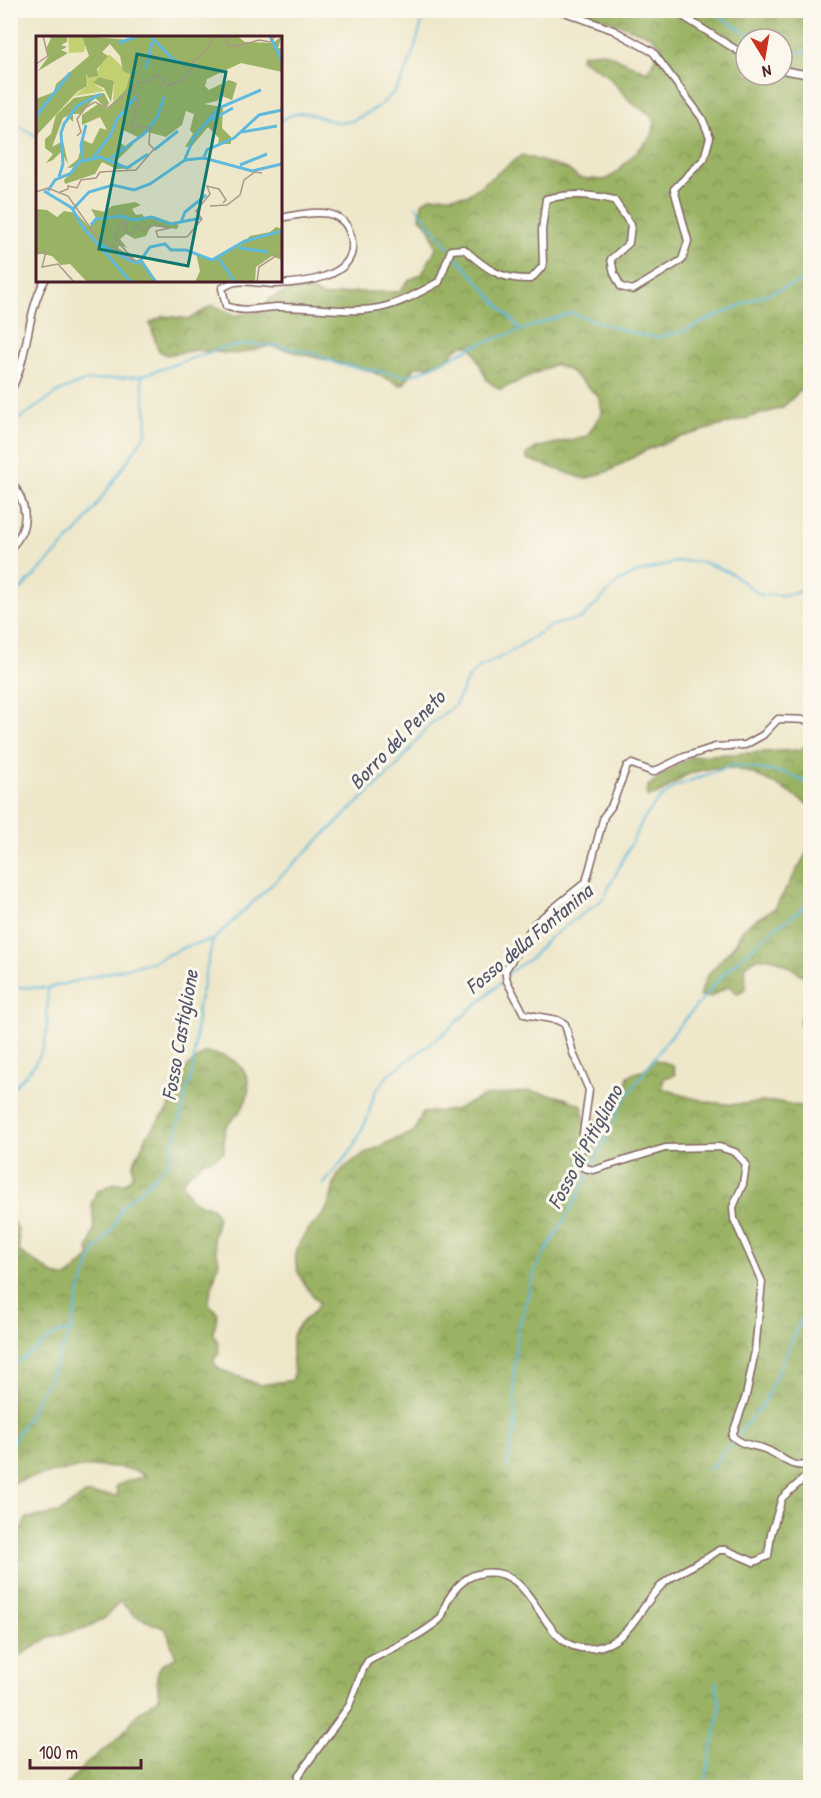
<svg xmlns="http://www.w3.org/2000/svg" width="821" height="1798" viewBox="0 0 821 1798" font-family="'Patrick Hand',sans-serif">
<defs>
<pattern id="forest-crowns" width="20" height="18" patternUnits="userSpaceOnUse" patternTransform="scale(1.5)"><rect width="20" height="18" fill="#9ab264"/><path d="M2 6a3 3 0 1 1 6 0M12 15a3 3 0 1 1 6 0" fill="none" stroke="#809053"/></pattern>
</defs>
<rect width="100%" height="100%" fill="#fbf7ec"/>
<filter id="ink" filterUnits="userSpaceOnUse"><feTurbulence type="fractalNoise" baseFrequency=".0167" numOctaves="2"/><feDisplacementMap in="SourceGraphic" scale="12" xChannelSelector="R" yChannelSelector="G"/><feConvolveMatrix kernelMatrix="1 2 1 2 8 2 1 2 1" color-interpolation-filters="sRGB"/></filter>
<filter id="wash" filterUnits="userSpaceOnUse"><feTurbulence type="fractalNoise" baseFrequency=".008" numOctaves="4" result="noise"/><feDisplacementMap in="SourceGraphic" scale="24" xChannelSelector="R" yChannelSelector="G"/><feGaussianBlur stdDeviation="1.35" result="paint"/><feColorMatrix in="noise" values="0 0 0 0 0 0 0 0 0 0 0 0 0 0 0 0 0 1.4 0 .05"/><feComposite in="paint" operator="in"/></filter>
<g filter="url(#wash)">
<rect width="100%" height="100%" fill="#eee7ca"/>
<g fill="url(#forest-crowns)" stroke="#726848" stroke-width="1.5" fill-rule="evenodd">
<path d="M583 11H810V381L782 408 678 438 646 450 609 471 585 479 527 459V454L536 448 587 436 602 413 600 398 570 371 555 364 500 390 487 380 472 347 468 345C454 344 452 359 440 363 433 366 423 366 415 367L404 384 400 385 371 371 270 346 237 354 195 350 167 355 158 350 150 323 164 316 190 319 213 305 236 315 265 311 269 299 288 291 299 290H309L324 297 355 292H398L409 280 422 274 436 248 430 228 420 218 422 203 430 197 468 195 522 155 567 169 579 178 605 180 614 175 652 136 655 123 650 114 632 103 606 74 581 59 582 54 604 52 647 72 662 47 651 36ZM746 39H782V75H746Z"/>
<path d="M808 743H810V806C772 782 735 754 687 775 672 782 664 795 647 797L648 786 675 766 694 756 800 750Z"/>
<path d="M810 847V980C790 968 766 944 745 967L746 988 737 994 729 986 710 997 699 996 707 976 736 943 740 933 747 925 775 908Z"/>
<polygon points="810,986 810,1042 799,1023"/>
<path d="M204 1053C234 1053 259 1073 244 1105 240 1114 232 1118 226 1127 223 1134 224 1143 224 1151L215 1158 204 1161 182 1181 191 1200 212 1208 218 1217 213 1239 219 1261 208 1303 218 1313 213 1333 218 1342 219 1353 213 1361 219 1369 260 1385 293 1380C296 1364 286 1342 297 1328 304 1317 314 1316 319 1303 300 1281 285 1260 305 1234 312 1225 321 1219 326 1210 333 1199 332 1185 338 1175 349 1158 395 1139 414 1132L422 1113 454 1110 484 1096 530 1091 562 1097 582 1105 584 1119 594 1121 622 1103 628 1076 647 1068 653 1059 673 1065 675 1075 664 1078 662 1088C682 1095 705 1103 726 1104 744 1106 761 1100 779 1102 789 1103 801 1109 810 1105V1787H64L86 1764 120 1736 140 1711 159 1698C158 1676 149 1667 176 1658L166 1629 135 1616 120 1601 105 1618 85 1628 51 1637 14 1659 11 1666V1546L27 1518 59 1513 85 1494 118 1496 116 1486C126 1479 134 1481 145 1475 106 1456 51 1473 11 1483V1219L18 1229 19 1251 55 1275 67 1278 90 1256 88 1251 94 1230 92 1202 96 1192 115 1183H126L133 1175V1164L148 1134 169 1108 178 1075Z"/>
</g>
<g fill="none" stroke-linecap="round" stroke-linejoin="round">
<g stroke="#5fbadd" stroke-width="2">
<polyline points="711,10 755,39"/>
<polyline points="782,50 792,53 810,51"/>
<polyline points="10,121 38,137"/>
<path d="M280 121C305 105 312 117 336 122 348 124 356 119 366 114 411 90 411 53 426 10"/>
<polyline points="416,206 449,248"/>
<polyline points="453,253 520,329"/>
<polyline points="10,425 57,393 74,385 85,381 141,376 222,348 249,344 278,346 314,353 338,364 404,376 418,373 477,345 571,313 639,335 658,337 682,332 756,298 810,278"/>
<polyline points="10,601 83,525 146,434 147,417 141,376"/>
<polyline points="10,987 48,988 154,961 187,946 213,940 398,765 429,725 455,705 467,680 478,668 507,654 550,626 582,618 618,582 636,573 680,561 702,562 717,567 734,575 760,595 785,595 810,589"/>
<path d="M10 1090C28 1074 45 1056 47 1031 48 1016 46 1003 48 988"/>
<polyline points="323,1185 353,1148 367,1119 375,1092 388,1075 443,1034 505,979 509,972 530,959 548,939 603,899 643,820 658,800 676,786 732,765 785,773 810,784"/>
<polyline points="10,1368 56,1334 71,1331"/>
<polyline points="10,1448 47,1382 71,1331 81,1287 95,1251 112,1230 122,1206 145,1187 169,1161 193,1069 198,1006 213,940"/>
<polyline points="507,1467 515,1429 514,1370 517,1333 535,1270 575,1202 622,1103 666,1042 726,971 774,929 810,903"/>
<polyline points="709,1470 764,1403 810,1300"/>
<polyline points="704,1788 720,1709 716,1681"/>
</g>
</g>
</g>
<g filter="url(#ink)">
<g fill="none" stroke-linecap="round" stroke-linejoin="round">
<defs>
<g id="street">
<polyline points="673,10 746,56"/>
<polyline points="782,70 810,75"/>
<path d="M280 218C307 213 347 202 352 242 356 278 303 283 277 284 263 284 248 280 235 282 231 283 226 286 222 288L226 306C244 313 258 308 276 307 310 306 346 314 379 308 400 304 420 292 439 282L451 250 464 249C486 269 501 280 531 279L543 266 542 230 546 199C571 193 589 194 614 200L631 225 629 243 611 259 614 273 621 287 633 290 682 260 688 241 674 189 704 159 710 137 702 118 653 52 613 30 559 10"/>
<path d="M10 392C29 358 26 313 45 280"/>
<path d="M10 480C27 502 32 527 10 548"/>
<path d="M810 720 778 719 763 735 745 745 715 747 684 757 653 772 632 764 627 766 611 807 604 816 586 882 534 924 505 971 507 981 524 1014 557 1020 565 1024 573 1053 589 1090 580 1155 584 1168 594 1170 665 1148 719 1147 735 1152 746 1164 743 1184 733 1207 734 1219 762 1282 755 1351 746 1396 732 1436C744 1447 754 1444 767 1450 784 1457 791 1470 810 1464"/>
<path d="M297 1788 298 1776 349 1706 363 1669 368 1661C391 1649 419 1637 439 1620 443 1617 444 1609 446 1604 452 1591 464 1577 478 1574 543 1559 537 1666 602 1646 632 1637 640 1606 661 1586 677 1570 701 1564 719 1550H726L754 1562 768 1556 771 1534 782 1498 810 1473"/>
</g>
</defs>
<use href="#street" stroke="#836563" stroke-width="9"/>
<use href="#street" stroke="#fff" stroke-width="6"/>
</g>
</g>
<g text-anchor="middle" stroke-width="6" stroke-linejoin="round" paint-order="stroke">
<g font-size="21" font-style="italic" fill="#515569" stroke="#fbf7ec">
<text transform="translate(397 740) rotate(-46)" y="7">Borro del Peneto</text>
<text transform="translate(529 939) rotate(-40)" y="7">Fosso della Fontanina</text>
<text transform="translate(180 1035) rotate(-80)" y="7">Fosso Castiglione</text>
<text transform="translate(585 1147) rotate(-62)" y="7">Fosso di Pitigliano</text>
</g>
</g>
<g transform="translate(36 36)">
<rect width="246" height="246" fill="#eee7ca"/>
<path d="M32 0H46L50 7 48 16 33 17ZM74 19 94 38 90 53 77 66 78 45 63 41 58 48 69 55 38 60 52 49 50 46 51 35 53 42 59 41 68 20Z" fill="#c3d072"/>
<path d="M10 0H31V6L25 9 31 11 25 14 32 17 2 35 13 20 10 13 15 2ZM46 0 94 4 97 0H201L209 6 237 7 246 0 242 12 246 13V36L205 27 171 43 169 50 173 54 193 44 201 47 196 64 186 60 181 65 168 68 187 71 186 92 195 101V108H182L183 102 172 91 156 110 149 111 157 98 154 94 158 78 150 75 146 89 130 101 112 96 104 102 87 94 85 107 90 111 98 108 80 125 88 131 98 132 80 133 66 126 59 138 29 148 28 144 40 131 31 132 42 123 47 104 56 108 64 92 71 94 64 81 46 89V79L62 68 71 73 90 53 94 38 87 35 84 20 74 8 66 16 72 20 61 33 62 40 53 42 50 38 51 50 41 56 0 100V63L18 56 20 48 53 20ZM63 41 78 45 75 66 68 52 57 47ZM68 57 73 67 70 72 59 62 44 78H37V86L31 80 27 82 16 111 27 105 32 128 25 116 17 124 10 127 17 118 9 112V103L15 98 20 79 38 62ZM99 166 105 169 96 173 100 179 106 178 109 183 117 180 143 189 141 193 115 190 110 200 99 203 90 198 84 203 91 212 84 209 82 212 100 224 106 223 121 246H51L34 228 25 229 16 220 0 217V173L11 174 21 181 28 175 40 177 53 191 60 182 55 173 69 176 76 170ZM240 191 246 193V224L236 220 220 231 219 246H159L164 235 160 217 176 223 205 209 214 200 234 196Z" fill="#9ab264"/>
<path fill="none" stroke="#5fbadd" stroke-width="3" d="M114 0 138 24 151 29M234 0 246 25M83 7 102 0M110 33 116 6M0 80 34 37M173 85 197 72M206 96 241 90M118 114 142 95M168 121 171 114 198 102 223 79 246 74M57 122 74 100 81 83 100 61M74 123 108 98 121 82 128 61M149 123 158 101 183 72 225 54M47 125 45 109 50 89M204 129 231 118M23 141 27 128 25 97 28 88 41 70 65 58M8 155 36 172 46 190 95 246M12 155 19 144 35 137 43 126 65 121 91 132 112 118M37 173 53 156 77 149 98 154 114 148 149 124 168 122 216 135 246 128M145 186 149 176 170 159M55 189 60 183 85 180 97 184 116 181 135 188 165 182M62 207 99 227 104 225M203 212 232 216M181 220 199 246M104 225 114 211 129 208 135 214H150L176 224 209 205 246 195M105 225 120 246"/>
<path fill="none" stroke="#ac978a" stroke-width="1.5" d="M188 0 192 9 203 10 223 4 234 6 239 0M0 28 12 20 7 0M41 100 45 96 41 83 50 71 59 66 71 72 95 55M0 156 12 152 32 160 60 200 100 226 79 203 84 188 91 186 89 193 92 197H97L101 189 109 194 118 189 134 192 120 195 122 201H151L166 183 160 175 174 158 171 150 183 153 190 164 187 167M22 157 32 153V150L41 152 45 144 60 142 64 136 100 134 118 113 113 108 114 92 96 89 103 59 95 54 102 46 107 47 122 39 132 50 147 43 157 32V25L167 18 177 3 185 0M174 170 191 169 204 159 208 144 219 136 226 137M0 218 10 216 6 231 22 228 38 246M221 246 223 231 246 216"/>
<path fill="#0f766e" fill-opacity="0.15" stroke="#0f766e" stroke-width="3" d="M101 18 190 36 152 230 63 213Z"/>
<rect width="246" height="246" fill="none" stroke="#4a1f2b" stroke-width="3"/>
</g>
<rect width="821" height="1798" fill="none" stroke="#fbf7ec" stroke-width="36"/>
<g transform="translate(764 57) rotate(169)"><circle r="28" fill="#fbf7ec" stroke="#b4a19f" stroke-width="1.5"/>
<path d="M0-4.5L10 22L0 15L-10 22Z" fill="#c8321e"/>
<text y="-9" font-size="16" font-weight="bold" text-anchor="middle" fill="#4a1f2b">N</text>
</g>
<path d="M30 1759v9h111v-9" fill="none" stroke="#4a1f2b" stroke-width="3"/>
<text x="39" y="1759" font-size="18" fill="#4a1f2b" stroke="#fbf7ec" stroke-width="4.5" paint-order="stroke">100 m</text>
</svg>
